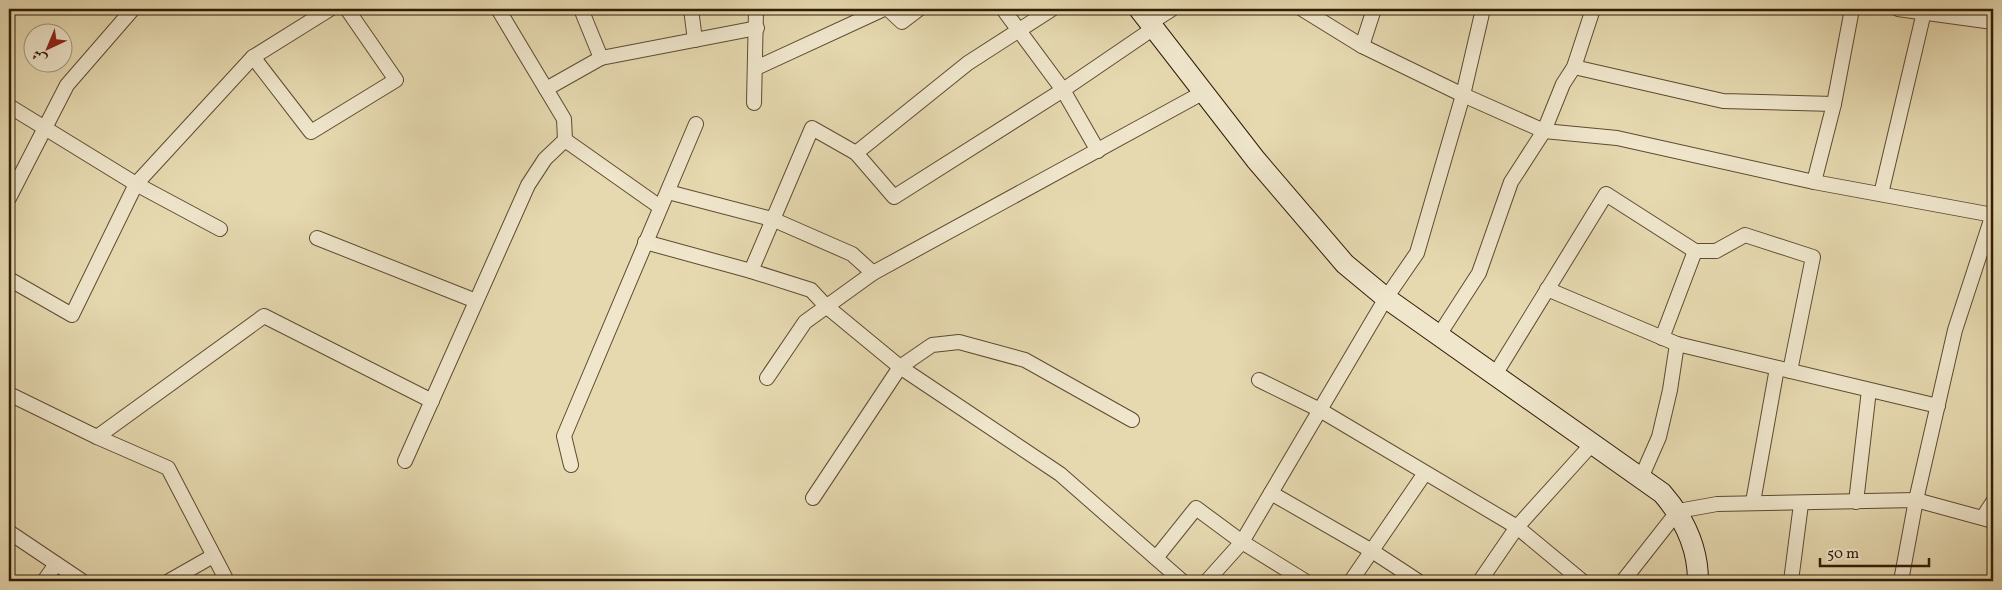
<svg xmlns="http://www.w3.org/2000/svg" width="2002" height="590" viewBox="0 0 2002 590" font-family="Vollkorn,Amiri,serif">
<rect width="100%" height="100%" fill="#e6d9b0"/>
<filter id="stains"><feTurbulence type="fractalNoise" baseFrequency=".004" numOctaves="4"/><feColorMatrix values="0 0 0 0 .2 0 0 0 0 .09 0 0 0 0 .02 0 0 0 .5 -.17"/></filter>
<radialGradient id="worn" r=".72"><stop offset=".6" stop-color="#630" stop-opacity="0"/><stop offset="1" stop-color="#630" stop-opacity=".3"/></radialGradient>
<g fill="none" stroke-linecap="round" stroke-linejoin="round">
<defs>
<polyline id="lane" points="1992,581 1993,579"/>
<g id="street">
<polyline points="498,9 564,119 565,140"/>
<polyline points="581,9 601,58"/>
<polyline points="691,9 695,40"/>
<polyline points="888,9 902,22 919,9"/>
<polyline points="1003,9 1063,90 1098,151"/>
<polyline points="1302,9 1362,46 1463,95 1544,131 1617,138 1814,182 1993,215"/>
<polyline points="1898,9 1993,22"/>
<polyline points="1150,23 1172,9"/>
<polyline points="1362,46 1374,9"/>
<polyline points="253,57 311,132 396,80 347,9"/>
<polyline points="1574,67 1723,101 1834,104"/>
<polyline points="756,68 884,9"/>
<polyline points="546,89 601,58 757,28"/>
<polyline points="754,103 756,9"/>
<polyline points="9,106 136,184 220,229"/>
<polyline points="856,153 968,63 1052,9"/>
<polyline points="1814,182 1834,104 1852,9"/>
<polyline points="668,192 772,219 852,254 873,273"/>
<polyline points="1881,194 1924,12"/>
<polyline points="9,198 67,85 133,9"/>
<polyline points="317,238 476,301"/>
<polyline points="645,242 751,271 811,290 826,306 900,367 1060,474 1182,581"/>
<polyline points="751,271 812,128 856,153 894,197 1063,90 1154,28"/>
<polyline points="9,279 72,315 136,184 253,57 330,9"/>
<polyline points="1547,289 1677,344 1938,406"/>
<polyline points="1439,335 1479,273 1511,182 1544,131 1563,84 1574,67 1593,9"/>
<polyline points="1662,338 1695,251"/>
<polyline points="1496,373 1606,194 1695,251 1716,251 1745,235 1813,257 1790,371"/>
<polyline points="767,378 805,322 873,273 1204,92"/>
<polyline points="1259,380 1320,410 1517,527 1582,581"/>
<polyline points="9,394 97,437 168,468 227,581"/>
<polyline points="97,437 264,316 432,401"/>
<polyline points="405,461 528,185 545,159 565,140 660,207"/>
<polyline points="571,465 564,436 696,124"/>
<polyline points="1641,478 1659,437 1670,390 1677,344"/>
<polyline points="1271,493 1372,551 1418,581"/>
<polyline points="813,498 900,367 932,345 959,342 1025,360 1132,420"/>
<polyline points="1753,502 1777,368"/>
<polyline points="1856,502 1869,390"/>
<polyline points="1983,517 1993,502"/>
<polyline points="9,532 82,581"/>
<polyline points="1156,558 1196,508 1242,542 1305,581"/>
<polyline points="44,581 56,564"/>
<polyline points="169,581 213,556"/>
<polyline points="1207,581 1242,542 1386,298 1417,253 1463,95 1483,9"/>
<polyline points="1351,581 1425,473"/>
<polyline points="1480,581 1517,527 1592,444"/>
<polyline points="1623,581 1678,511 1717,504 1916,500 1993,521"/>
<polyline points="1791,581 1801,504"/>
<polyline points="1901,581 1916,500 1955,330 1993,214"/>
</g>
<path id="secondary" d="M1139 9 1256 160 1345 264 1386 298 1662 493C1684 518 1698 547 1698 581"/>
</defs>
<use href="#lane" stroke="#5e4b30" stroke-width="9"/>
<use href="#street" stroke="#5e4b30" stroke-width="16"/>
<use href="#secondary" stroke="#311c06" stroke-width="22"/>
<use href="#lane" stroke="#efe6cc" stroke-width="7"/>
<use href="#street" stroke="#efe6cc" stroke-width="14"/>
<use href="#secondary" stroke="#efe6cc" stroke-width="20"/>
</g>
<rect width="2002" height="590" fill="none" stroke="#e6d9b0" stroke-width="30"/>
<rect x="10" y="10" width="1982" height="570" fill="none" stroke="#311c06" stroke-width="2.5"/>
<rect x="15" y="15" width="1972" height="560" fill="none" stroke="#311c06"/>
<g transform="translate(48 48) rotate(224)"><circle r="24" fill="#efe6cc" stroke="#a3957d"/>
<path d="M0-4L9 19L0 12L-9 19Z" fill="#8f2418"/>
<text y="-8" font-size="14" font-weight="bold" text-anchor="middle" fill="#311c06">ش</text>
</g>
<path d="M1820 558v8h109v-8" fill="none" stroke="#311c06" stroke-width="2.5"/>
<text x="1827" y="558" font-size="15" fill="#311c06" stroke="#efe6cc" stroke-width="4" paint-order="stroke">50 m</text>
<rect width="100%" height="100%" filter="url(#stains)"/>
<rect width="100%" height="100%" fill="url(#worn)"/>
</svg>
